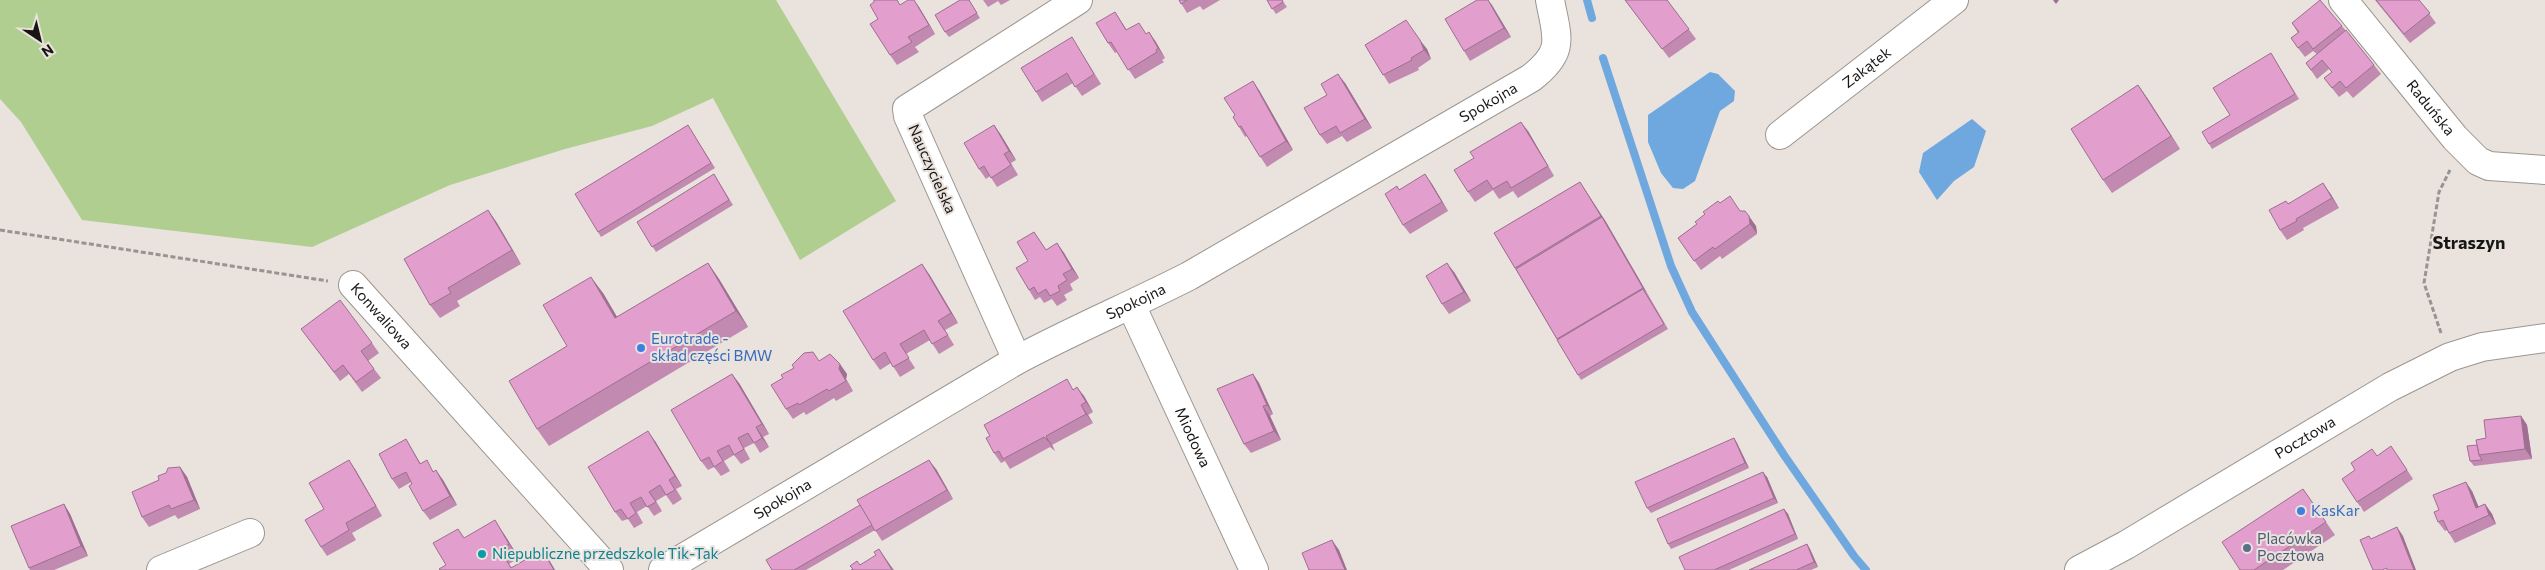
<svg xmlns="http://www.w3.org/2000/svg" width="2545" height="570" viewBox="0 0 2545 570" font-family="Commissioner,sans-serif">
<rect width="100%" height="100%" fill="#e9e2dd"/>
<polygon fill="#b0ce90" points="0,0 776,0 896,201 800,260 713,98 652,126 565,149 450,185 312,247 82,220 21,122 0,99"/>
<g fill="#6fa8df">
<polygon points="1710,72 1718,74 1735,91 1734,101 1720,111 1695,181 1683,189 1673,188 1661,173 1648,142 1648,115"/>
<polygon points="1972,119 1986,131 1974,167 1954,181 1937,200 1919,172 1923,153"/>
</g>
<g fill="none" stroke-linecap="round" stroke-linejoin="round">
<g stroke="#6fa8df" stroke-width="8">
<polyline points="1587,0 1592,18"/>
<polyline points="1603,58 1671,266 1692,312 1784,455 1854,556 1866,570"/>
</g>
<defs>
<g id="minor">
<path id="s1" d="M2343 0 2455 138 2478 161 2489 166 2545 170"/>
<path id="s2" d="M1780 135 1954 0"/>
<path id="s3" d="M353 285 609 570"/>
<path id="s4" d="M1131 305 1254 570"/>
<polyline points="1017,360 908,116 907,109 1078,0"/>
<polyline points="161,570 250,533"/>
<path id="s5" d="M663 570 1017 360C1073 330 1132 305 1189 276L1531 78C1566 51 1557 38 1550 0"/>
<path id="s6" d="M2079 570 2126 545 2390 387 2450 357 2482 347 2545 338"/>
</g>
</defs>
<use href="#minor" stroke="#9c9691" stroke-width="30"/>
<g stroke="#999490" stroke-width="3" stroke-dasharray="5 2.5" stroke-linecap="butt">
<polyline points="0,230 328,281"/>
<polyline points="2441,333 2424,283 2439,192 2450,170"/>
</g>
<use href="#minor" stroke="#fff" stroke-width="28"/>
</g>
<g fill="#c289b1">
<polygon points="969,0 980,18 949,37 945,32"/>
<polygon points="983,0 1010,0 1001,5 998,1 988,7"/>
<polygon points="1179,0 1220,0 1203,10 1200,6 1187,13"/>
<polygon points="1267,0 1282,0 1287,7 1276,14"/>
<polygon points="1477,0 1488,0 1511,37 1470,61 1464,51"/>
<polygon points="1625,0 1667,0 1696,39 1669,58"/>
<polygon points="2375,0 2419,0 2436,23 2410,43"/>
<polygon points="900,5 919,7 935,34 915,47 919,52 897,65 890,55 878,19"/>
<polygon points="1115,12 1127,30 1147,34 1149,32 1165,58 1162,60 1164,62 1135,79 1117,52 1115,53 1108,43"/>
<polygon points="2292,23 2342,26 2374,65 2381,74 2353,98 2347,91 2339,97 2324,78 2332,72 2329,69 2317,79 2306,63 2317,54 2313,51 2305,57 2298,48 2291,38 2298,33"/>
<polygon points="1365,45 1427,49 1431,59 1418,68 1419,70 1389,84"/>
<polygon points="1078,47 1101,84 1082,96 1073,83 1042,102 1036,92"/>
<polygon points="2271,53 2299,99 2212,149 2209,144 2230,115"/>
<polygon points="1345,83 1372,128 1347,142 1342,136 1327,144 1320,135 1327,95"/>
<polygon points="2138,85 2180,149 2112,193 2103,180"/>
<polygon points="1259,90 1293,150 1267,167 1247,136 1245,137 1239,127 1235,115"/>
<polygon points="994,125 1001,135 1016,160 1011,163 1018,175 997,187 990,176 986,179 979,169"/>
<polygon points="691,130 715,168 601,237 598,232"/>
<polygon points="1528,131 1554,176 1518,198 1513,191 1499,199 1493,190 1475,202 1468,192"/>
<polygon points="714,174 733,205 656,252 637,222"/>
<polygon points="1580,182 1606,222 1668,329 1581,380 1494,233"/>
<polygon points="1432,184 1448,211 1410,234 1403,225 1400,189"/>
<polygon points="2330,193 2339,208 2303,228 2304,230 2287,240 2280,230 2288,203"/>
<polygon points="1720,203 1740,211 1756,226 1757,234 1722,259 1720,256 1701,270 1678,238 1697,224"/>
<polygon points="488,210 497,223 521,264 457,301 460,306 440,318 430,305"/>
<polygon points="1034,232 1046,250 1057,243 1064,253 1079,278 1070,284 1073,290 1064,295 1067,300 1057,306 1052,299 1044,303 1040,297 1035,300 1029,290 1028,261"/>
<polygon points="708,263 719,279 748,327 549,446 537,429 603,293 617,317"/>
<polygon points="1454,272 1471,301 1449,314 1442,304"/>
<polygon points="929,274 958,323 945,330 954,345 939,354 930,340 906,354 915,368 900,377 891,363 880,370 873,360"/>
<polygon points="308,338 372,343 379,353 368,361 381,378 362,392 349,374 340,381"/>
<polygon points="819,361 847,374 846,379 853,391 836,401 834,398 806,415 804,412 793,419 786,409"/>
<polygon points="1253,374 1259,383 1273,414 1270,416 1281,440 1251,453 1244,444"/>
<polygon points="739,383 769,434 763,437 769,447 760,453 754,443 744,448 750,459 741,464 734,455 724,461 730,471 721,476 714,467 708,470 701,461"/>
<polygon points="1074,389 1084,396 1093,412 1088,415 1093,423 1052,445 1055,451 1050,447 1010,469 1005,461 1001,463 994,453"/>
<polygon points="2521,416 2527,425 2532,459 2474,466 2470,461 2486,438"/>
<polygon points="1734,438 1737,443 1749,468 1651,513 1647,508"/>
<polygon points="406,439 421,464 434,472 443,480 457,505 430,520 423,511 411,482 399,489 392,479"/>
<polygon points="655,441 682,486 676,489 682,499 673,505 666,495 656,501 662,511 654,516 647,506 637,512 643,523 634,528 628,519 622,521 615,512"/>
<polygon points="2377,456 2398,456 2413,479 2364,512 2357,502"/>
<polygon points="180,467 187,477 200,509 178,519 175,515 149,527 142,517 159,480"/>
<polygon points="355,469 382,516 352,533 356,540 327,556 321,547 324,509"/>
<polygon points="936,469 953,499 882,541 875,530 806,570 772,570"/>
<polygon points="1767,477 1778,503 1671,549 1668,544"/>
<polygon points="2303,489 2335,535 2283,570 2240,570"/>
<polygon points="2472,491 2478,507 2485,504 2492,514 2496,524 2455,543 2447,530 2445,531 2438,522"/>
<polygon points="64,504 70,514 88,556 54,570 30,570 29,568"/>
<polygon points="1784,509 1788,514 1798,539 1729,570 1685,570"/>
<polygon points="458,529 464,538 504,534 519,558 509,564 512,568 542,550 555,570 446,565"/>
<polygon points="1807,544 1810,549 1818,567 1811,570 1749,570"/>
</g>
<g fill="#9e6f90">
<polygon points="914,0 919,7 935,34 929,25"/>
<polygon points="1488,0 1492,5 1511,37 1504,28"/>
<polygon points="2053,0 2059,0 2056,4"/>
<polygon points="1149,32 1156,42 1165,58 1158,48"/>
<polygon points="1420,40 1427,49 1431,59 1424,50"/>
<polygon points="1338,74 1345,83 1372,128 1365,119"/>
<polygon points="1253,81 1259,90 1293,150 1286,141"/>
<polygon points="2138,85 2148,99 2180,149 2171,136"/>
<polygon points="1521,122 1528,131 1554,176 1548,166"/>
<polygon points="994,125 1001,135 1016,160 1009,151"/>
<polygon points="1425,174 1432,184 1448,211 1442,202"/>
<polygon points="1580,182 1606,222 1647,293 1643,288"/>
<polygon points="2323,183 2330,193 2339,208 2332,198"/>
<polygon points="488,210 497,223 521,264 512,250"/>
<polygon points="1749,216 1756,226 1757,234 1750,224"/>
<polygon points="1057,243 1064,253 1079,278 1072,269"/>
<polygon points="708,263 719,279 748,327 736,311"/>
<polygon points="1447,263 1454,272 1471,301 1464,292"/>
<polygon points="922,264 929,274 958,323 951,313"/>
<polygon points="591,277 603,293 627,334 615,318"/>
<polygon points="840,364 847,374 846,379 853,391 839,369"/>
<polygon points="732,374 739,383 769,434 762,424"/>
<polygon points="1253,374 1259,383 1273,414 1267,405"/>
<polygon points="1077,387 1084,396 1093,412 1086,402"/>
<polygon points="1081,405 1088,415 1093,423 1086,414"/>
<polygon points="1263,406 1270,416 1281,440 1274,431"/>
<polygon points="2521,416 2527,425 2532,459 2525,449"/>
<polygon points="756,427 763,437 769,447 762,438"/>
<polygon points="648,431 655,441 682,486 675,476"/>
<polygon points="1046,436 1052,445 1055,451 1048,441"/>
<polygon points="1734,438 1737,443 1749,468 1745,463"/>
<polygon points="349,460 355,469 382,516 376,506"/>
<polygon points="929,460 936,469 953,499 947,490"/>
<polygon points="180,467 187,477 200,509 194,500"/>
<polygon points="436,470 443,480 457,505 450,496"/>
<polygon points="1763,472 1767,477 1778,503 1774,498"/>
<polygon points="2466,482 2472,491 2483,517 2476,508"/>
<polygon points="64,504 70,514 88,556 81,546"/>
<polygon points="2485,504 2492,514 2496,524 2489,515"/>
<polygon points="1784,509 1788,514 1798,539 1795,534"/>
<polygon points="495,520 504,534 519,558 509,544"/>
<polygon points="2397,527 2403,536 2416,570 2414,570"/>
<polygon points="1332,540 1339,550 1347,570 1345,570"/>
<polygon points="1807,544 1810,549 1818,567 1814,562"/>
<polygon points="879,549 893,569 894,570 892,570"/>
<polygon points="542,550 551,563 555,570 554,570"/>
</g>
<g fill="#e29fce" stroke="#9e6f90">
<polygon points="874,0 897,0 900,5 908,0 914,0 929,25 908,37 912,42 890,55 870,24 878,19 870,5 874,2"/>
<polygon points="960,0 969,0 977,13 945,32 935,15"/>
<polygon points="1179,0 1187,0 1181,4"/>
<polygon points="1267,0 1282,0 1283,2 1272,9"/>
<polygon points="1477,0 1488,0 1504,28 1464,51 1445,19"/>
<polygon points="1625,0 1667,0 1689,29 1662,49"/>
<polygon points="2320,0 2342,26 2313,49 2307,41 2298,48 2291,38 2299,32 2292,23"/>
<polygon points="2376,0 2419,0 2430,13 2404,34"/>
<polygon points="1115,12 1126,30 1139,23 1146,34 1149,32 1158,48 1156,50 1157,52 1128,70 1111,42 1108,43 1096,23"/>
<polygon points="1406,20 1420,40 1424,50 1411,58 1412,60 1383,75 1365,45"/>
<polygon points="2346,30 2374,65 2346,88 2340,81 2332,88 2324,78 2332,72 2322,60 2311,70 2306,63"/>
<polygon points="1072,37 1094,74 1075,87 1067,73 1036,92 1021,68"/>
<polygon points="2271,53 2295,94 2209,144 2202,132 2230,115 2213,88"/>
<polygon points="1338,74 1365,119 1340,133 1336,126 1320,135 1304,108 1327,95 1321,84"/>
<polygon points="1253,81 1286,141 1260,157 1241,126 1239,127 1233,117 1235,115 1224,98"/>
<polygon points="2138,85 2171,136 2103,180 2071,129"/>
<polygon points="1521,122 1548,166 1511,188 1507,181 1493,189 1487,180 1468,192 1454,170 1474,158 1470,152"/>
<polygon points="688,125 711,163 598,232 575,194"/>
<polygon points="994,125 1009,151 1004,154 1011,165 991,178 984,166 979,169 964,143"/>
<polygon points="714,174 729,200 652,247 637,222"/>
<polygon points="1425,174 1442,202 1403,225 1385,194 1397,186 1399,190"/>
<polygon points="1580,182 1601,216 1515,268 1494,233"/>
<polygon points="2323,183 2332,198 2296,219 2297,221 2280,230 2269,210 2286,201 2288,204"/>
<polygon points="1730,196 1740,211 1745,211 1749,216 1750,224 1715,249 1713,247 1694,261 1678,238 1697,224 1695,222 1705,214 1703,212 1718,201 1720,203"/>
<polygon points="488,210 512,250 448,288 451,293 430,305 404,259"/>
<polygon points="1602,217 1643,288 1557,339 1516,269"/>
<polygon points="1034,232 1046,250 1057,243 1072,269 1063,274 1067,280 1058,286 1060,291 1050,296 1046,289 1038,294 1034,287 1029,290 1016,268 1028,261 1017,242"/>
<polygon points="708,263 736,311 537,429 509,381 567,346 543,305 591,277 615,318"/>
<polygon points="1447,263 1464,292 1442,304 1426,276"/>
<polygon points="922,264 951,313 938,321 948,335 932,344 924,330 900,344 909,358 893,367 885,352 873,360 843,311"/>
<polygon points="1643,289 1664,324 1578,375 1557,340"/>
<polygon points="340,300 372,343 361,351 374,369 356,382 343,365 334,372 301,329"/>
<polygon points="813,352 819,361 830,354 840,364 839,369 846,381 829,391 827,389 799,405 798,403 786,409 771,385 783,378 781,375 794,368 792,365 804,353"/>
<polygon points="732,374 762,424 756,427 762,438 754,443 748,433 738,438 744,449 734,455 729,445 717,451 723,461 714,467 709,457 701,461 671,410"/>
<polygon points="1253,374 1267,405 1263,406 1274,431 1244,444 1217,389"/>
<polygon points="1067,379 1073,390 1077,387 1086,402 1081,405 1086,414 1046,436 1048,441 1044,437 1003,459 999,451 994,453 986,438 990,436 984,425"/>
<polygon points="2521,416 2525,449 2479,455 2476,440 2486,438 2484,420"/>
<polygon points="648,431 675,476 669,480 675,490 666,495 660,485 649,492 656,502 647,507 641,497 630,503 636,513 628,519 621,509 615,512 588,467"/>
<polygon points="1734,438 1745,463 1647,508 1635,482"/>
<polygon points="406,439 420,464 427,460 433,472 436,470 450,496 423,511 409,486 412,484 406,472 392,479 379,454"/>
<polygon points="2477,445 2479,455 2482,460 2470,461 2467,446"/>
<polygon points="2391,446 2407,470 2357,502 2342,479 2355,470 2351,463 2372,449 2377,456"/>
<polygon points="349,460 376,506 346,523 349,530 321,547 305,520 324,509 309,483"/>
<polygon points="929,460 947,490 875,531 857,500"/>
<polygon points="180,467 194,500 171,509 169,505 142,517 132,492 159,480 158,476 166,473 168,468"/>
<polygon points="1763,472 1774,498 1668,544 1657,519"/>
<polygon points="2466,482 2476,508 2485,504 2489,515 2449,533 2443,520 2438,522 2434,512 2439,510 2433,495"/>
<polygon points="2303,489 2326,522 2254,570 2240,570 2222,542"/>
<polygon points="64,504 81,546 29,568 11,526"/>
<polygon points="860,505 872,525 794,570 772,570 766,560"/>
<polygon points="1784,509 1795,534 1714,570 1685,570 1679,557"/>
<polygon points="495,520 509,544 500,550 511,568 542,550 554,570 440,570 439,569 446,565 433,543 458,529 464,538"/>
<polygon points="2397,527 2414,570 2387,570 2387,568 2382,570 2373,570 2360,540 2369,536 2371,539"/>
<polygon points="1332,540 1345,570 1309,570 1302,553"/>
<polygon points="1807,544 1814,562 1796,570 1749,570"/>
<polygon points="879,549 892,570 851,570 853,569 850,566 857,561 860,565 876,555 874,552"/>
</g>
<g fill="#3f7fe0" stroke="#e9e2dd" stroke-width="2">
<circle cx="641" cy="348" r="5"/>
<circle cx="2301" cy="511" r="5"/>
</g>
<circle fill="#5c6f8a" stroke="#e9e2dd" stroke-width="2" cx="2247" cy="548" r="5"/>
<circle fill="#0f9aa8" stroke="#e9e2dd" stroke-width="2" cx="482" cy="554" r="5"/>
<g text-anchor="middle" stroke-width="4" stroke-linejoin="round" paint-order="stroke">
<g font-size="15" fill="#181614" stroke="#e9e2dd">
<text dy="5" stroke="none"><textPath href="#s2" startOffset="110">Zakątek</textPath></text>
<text dy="5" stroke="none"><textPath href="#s5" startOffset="949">Spokojna</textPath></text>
<text dy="5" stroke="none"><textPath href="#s1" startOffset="139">Raduńska</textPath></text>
<text transform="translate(932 169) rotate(66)" y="5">Nauczycielska</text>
<text dy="5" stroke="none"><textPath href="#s5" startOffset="544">Spokojna</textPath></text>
<text dy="5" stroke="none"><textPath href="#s3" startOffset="42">Konwaliowa</textPath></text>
<text dy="5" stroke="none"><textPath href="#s6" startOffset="262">Pocztowa</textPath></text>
<text dy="5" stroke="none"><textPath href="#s4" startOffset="146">Miodowa</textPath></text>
<text dy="5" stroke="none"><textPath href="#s5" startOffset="139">Spokojna</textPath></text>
</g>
<g font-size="15" fill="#366cbe" stroke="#e9e2dd" text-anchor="start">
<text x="651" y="344">Eurotrade -<tspan x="651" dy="17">skład części BMW</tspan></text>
<text x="2311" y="516">KasKar</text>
</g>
<g font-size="15" fill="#4e5e75" stroke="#e9e2dd" text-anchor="start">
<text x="2257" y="544">Placówka<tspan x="2257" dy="17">Pocztowa</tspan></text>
</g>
<g font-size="15" fill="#0d838f" stroke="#e9e2dd" text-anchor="start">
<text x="492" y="559">Niepubliczne przedszkole Tik-Tak</text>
</g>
<g font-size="18" font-weight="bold" fill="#181614" stroke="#e9e2dd">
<text x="2469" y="249">Straszyn</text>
</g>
</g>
<g transform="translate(40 40) rotate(145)" stroke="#e9e2dd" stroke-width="4" paint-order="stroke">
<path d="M0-4L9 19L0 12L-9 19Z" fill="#181614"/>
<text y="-8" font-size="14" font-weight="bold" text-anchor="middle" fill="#181614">N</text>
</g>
</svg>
